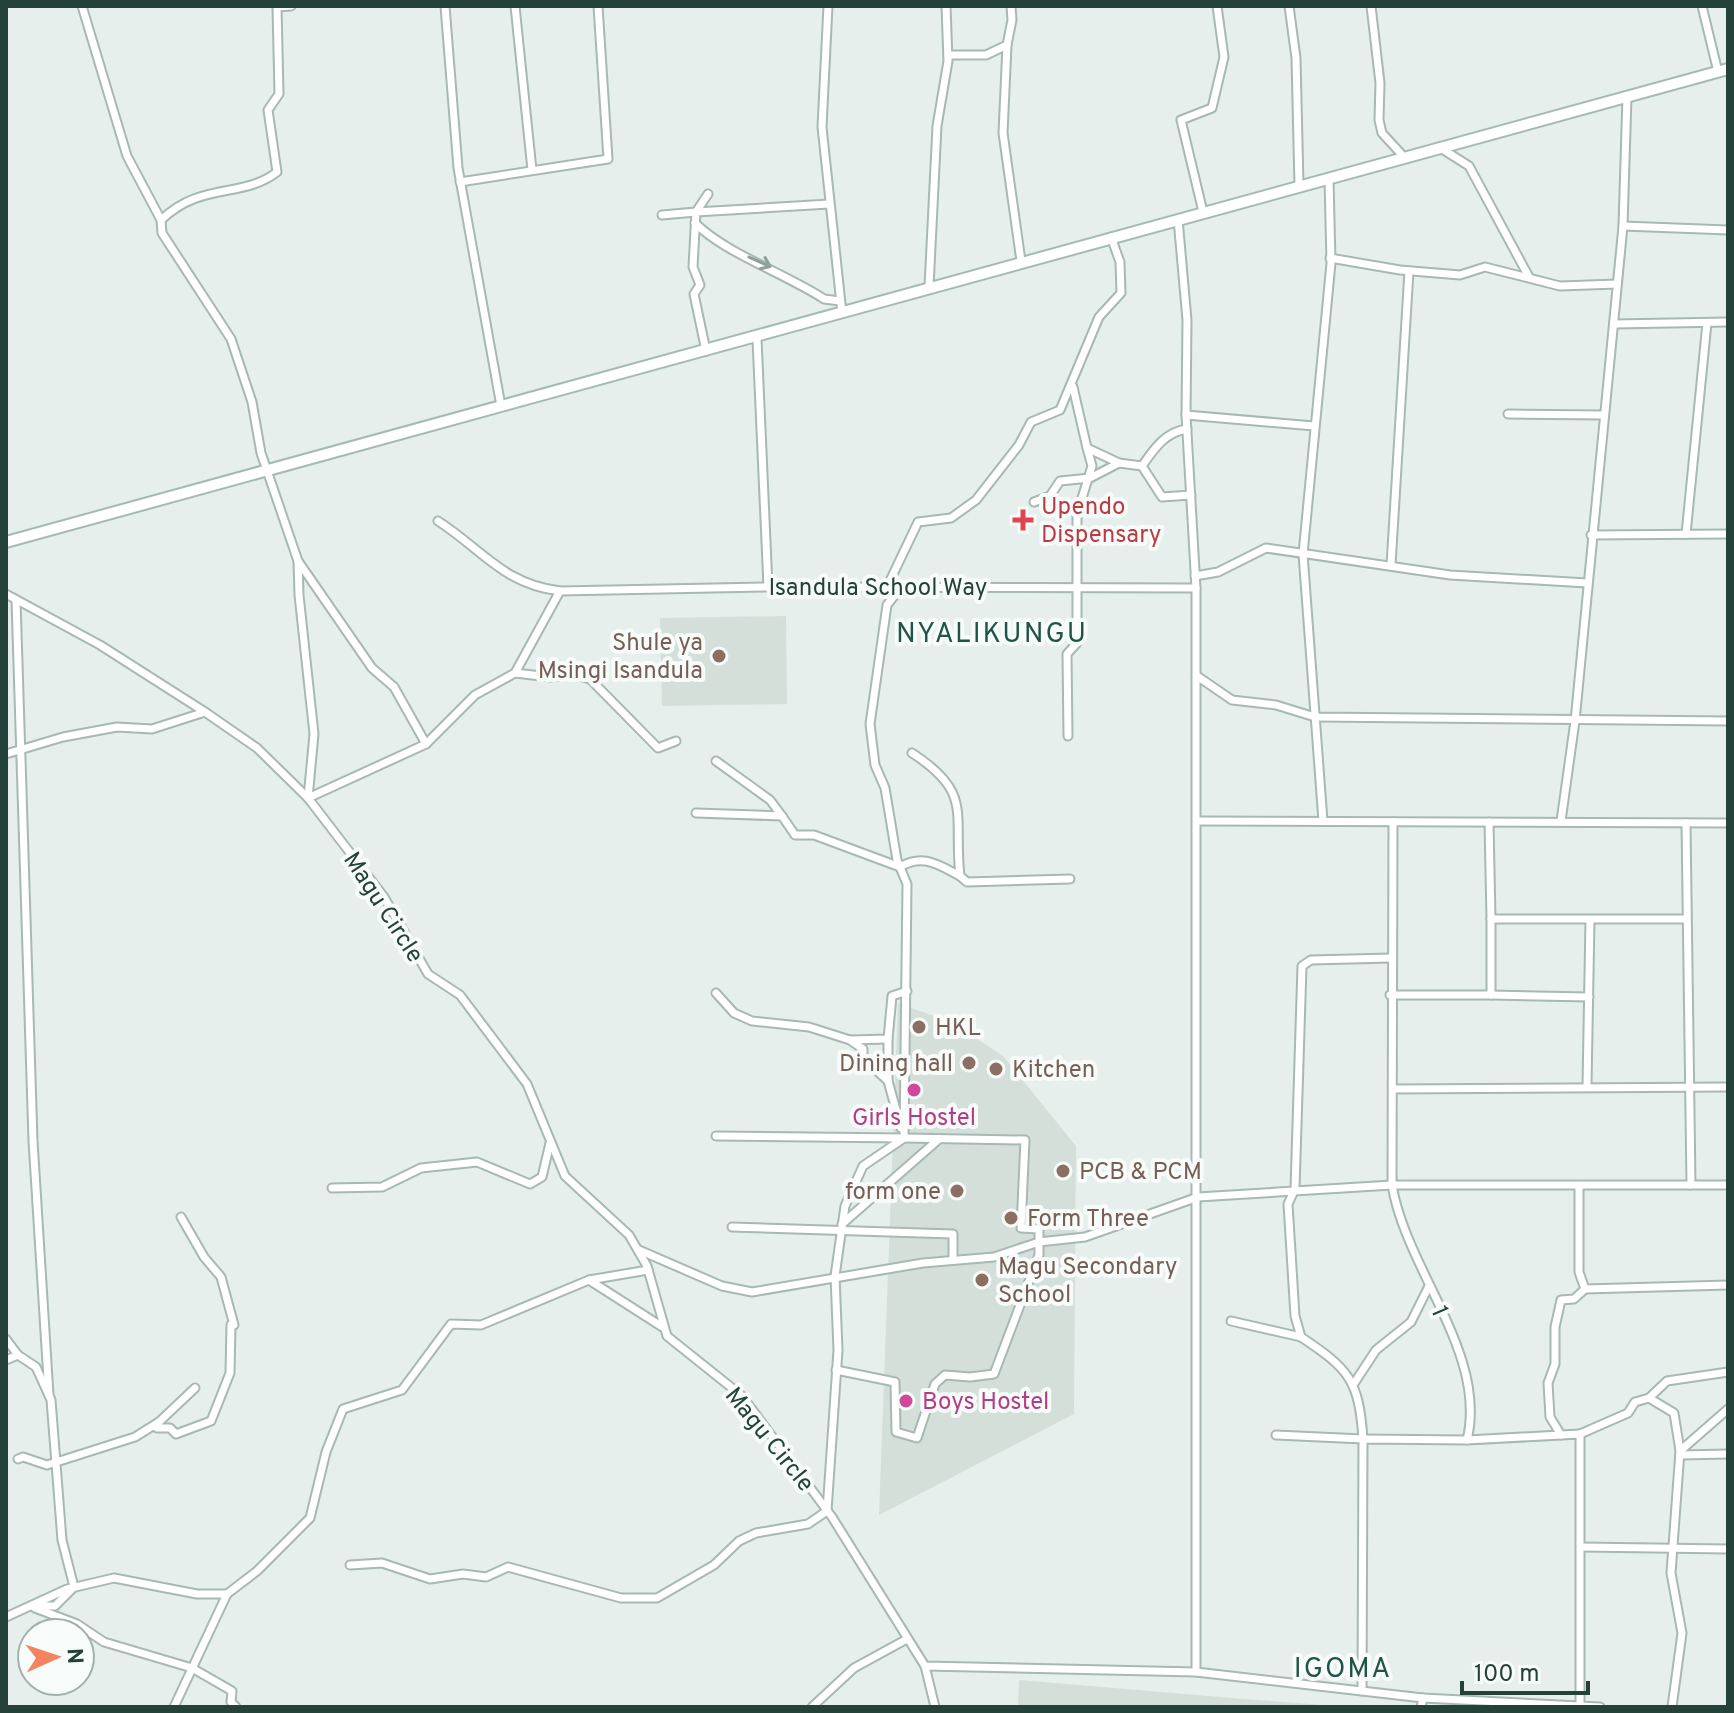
<svg xmlns="http://www.w3.org/2000/svg" width="1734" height="1713" viewBox="0 0 1734 1713" font-family="Overpass,sans-serif">
<rect width="100%" height="100%" fill="#e6efeb"/>
<g fill="#d4dfda">
<polygon points="786,616 787,704 662,706 660,618"/>
<polygon points="898,1003 953,1023 1003,1056 1076,1146 1074,1414 879,1515"/>
<polygon points="1019,1680 1244,1699 1350,1707 1018,1707"/>
</g>
<g fill="none" stroke-linecap="round" stroke-linejoin="round">
<defs>
<g id="street">
<polyline points="82,6 127,156 161,220 162,233 231,339 252,402 261,453 298,561 372,668 394,687 426,744"/>
<polyline points="445,6 458,168 501,406"/>
<polyline points="515,6 532,170"/>
<polyline points="828,6 822,127 842,313"/>
<polyline points="1289,6 1296,58 1299,186"/>
<polyline points="1371,6 1380,83 1379,120 1382,133 1404,157"/>
<polyline points="1702,6 1718,72"/>
<polyline points="1007,45 1003,133 1021,261"/>
<polyline points="948,55 986,55 1007,45 1012,20 1011,6"/>
<polyline points="1439,147 1469,166 1529,277"/>
<polyline points="460,182 608,159 598,6"/>
<polyline points="1203,212 1181,120 1212,108 1224,57 1217,6"/>
<polyline points="662,215 696,212 708,194"/>
<polyline points="1178,219 1187,320 1186,415 1196,588 1196,1672 1423,1698 1421,1707"/>
<path d="M161 220C202 181 242 199 277 172L268 110 279 94 277 7 291 6"/>
<path d="M695 223C725 253 786 274 824 299L840 301"/>
<polyline points="1623,226 1728,230"/>
<polyline points="1330,258 1400,270 1460,275 1485,267 1560,286 1617,284"/>
<polyline points="929,287 937,126 948,61 946,6"/>
<polyline points="1614,324 1728,322"/>
<polyline points="757,339 768,587"/>
<polyline points="706,351 694,294 700,285 693,267 696,212 829,204"/>
<polyline points="1073,387 1087,448 1119,463 1142,466 1162,497 1191,495"/>
<polyline points="1508,414 1603,415"/>
<polyline points="1186,415 1314,426"/>
<path d="M1142 466C1154 449 1165 432 1187 429"/>
<polyline points="1034,502 1050,496 1060,481 1090,478 1119,463"/>
<path d="M438 521C483 550 503 584 560 591L768 587 1196 588"/>
<polyline points="1686,534 1707,323"/>
<polyline points="1591,535 1728,534"/>
<polyline points="298,561 299,595 314,734 308,798"/>
<polyline points="1391,565 1409,271"/>
<polyline points="1195,576 1218,572 1266,548 1450,575 1587,583"/>
<polyline points="887,587 918,522 951,518 976,500 1019,445 1031,422 1060,410 1099,317 1121,293 1120,262 1111,237"/>
<polyline points="901,587 887,605 870,724 875,765 885,788 897,860 907,884 904,1138"/>
<polyline points="6,594 100,645 205,712 257,748 308,798 384,897 428,974 460,995 527,1084 565,1176 629,1235 647,1266 667,1336 742,1396 832,1517 925,1666 1196,1672"/>
<polyline points="16,600 33,1141 49,1395"/>
<polyline points="515,673 550,677 573,674 590,679 658,748 676,741"/>
<polyline points="1197,676 1232,700 1276,705 1315,717 1728,721"/>
<polyline points="1068,736 1067,654 1077,643 1077,514 1092,466 1087,448"/>
<path d="M912 753C974 793 953 814 960 876L967 882 1070 879"/>
<polyline points="6,754 63,737 117,727 152,729 205,712"/>
<polyline points="716,761 770,800 782,816"/>
<polyline points="308,798 426,744 475,695 515,673 560,591"/>
<path d="M696 813 782 816 795 835H814L900 867C923 853 939 865 960 876"/>
<polyline points="1198,821 1728,823"/>
<polyline points="1323,821 1303,554 1331,263 1329,178"/>
<polyline points="1561,821 1575,721 1623,226 1627,96"/>
<path d="M1393 822 1392 1185C1406 1270 1488 1354 1467 1440"/>
<polyline points="1489,822 1491,919"/>
<polyline points="1686,823 1691,1185"/>
<polyline points="716,993 734,1013 752,1021 809,1027 850,1040 888,1039 892,996 907,991"/>
<polyline points="1390,995 1491,995 1491,919 1685,919"/>
<polyline points="1491,995 1589,997"/>
<polyline points="850,1040 863,1049 863,1058 888,1081 901,1128"/>
<polyline points="888,1081 888,1039"/>
<polyline points="1587,1086 1590,920"/>
<polyline points="1393,1089 1728,1087"/>
<polyline points="1579,1186 1579,1272 1585,1289 1728,1285"/>
<polyline points="332,1188 382,1187 421,1168 477,1162 530,1184 542,1177 550,1143"/>
<polyline points="181,1217 204,1257 221,1277 234,1325"/>
<polyline points="842,1224 939,1139"/>
<polyline points="732,1227 953,1234 953,1260"/>
<polyline points="639,1250 722,1286 752,1292 923,1263 994,1257 1039,1242 1085,1237 1198,1197 1392,1185 1728,1185"/>
<polyline points="589,1280 648,1270"/>
<polyline points="1231,1321 1301,1337"/>
<polyline points="6,1339 18,1355 36,1367 51,1400 62,1540 74,1587 55,1606 31,1606"/>
<polyline points="6,1360 18,1355"/>
<polyline points="836,1370 895,1382 896,1432 917,1438 935,1384 945,1375 970,1377 994,1374 1039,1255 1039,1229 1021,1228 1025,1140 904,1138"/>
<polyline points="1353,1385 1376,1350 1411,1322 1429,1286"/>
<polyline points="1649,1398 1667,1381 1728,1372"/>
<polyline points="159,1422 195,1388"/>
<polyline points="1580,1434 1628,1413 1635,1402 1649,1398 1674,1413 1680,1451"/>
<path d="M1276 1435 1363 1439C1359 1380 1349 1369 1301 1337L1295 1316 1288 1204 1295 1189 1302 966 1311 960 1391 958"/>
<polyline points="1561,1435 1550,1417 1548,1383 1555,1364 1555,1327 1561,1300 1574,1299 1585,1289"/>
<polyline points="1680,1455 1728,1454"/>
<polyline points="18,1459 23,1457 47,1465 135,1437 159,1422 157,1428 170,1428 176,1434 211,1421 230,1373 231,1325"/>
<polyline points="1581,1547 1728,1549"/>
<polyline points="350,1565 382,1563 430,1579 463,1574 486,1577 508,1567 621,1598 657,1598 714,1565 739,1541 756,1533 808,1524 827,1511 838,1350 835,1276 845,1206 863,1166 904,1138 716,1136"/>
<polyline points="35,1608 77,1624 104,1642 192,1668 232,1691 231,1702 236,1707"/>
<polyline points="6,1617 67,1589 114,1578 197,1594 227,1594 257,1571 310,1518 326,1452 343,1409 402,1390 451,1324 481,1325 589,1280 664,1328"/>
<polyline points="925,1666 935,1707"/>
<polyline points="1362,1691 1363,1439 1467,1440 1580,1434 1580,1705"/>
<polyline points="1423,1698 1600,1707"/>
<polyline points="174,1707 227,1594"/>
<polyline points="812,1707 854,1668 907,1639"/>
<polyline points="1672,1707 1682,1633 1671,1573 1680,1451 1728,1409"/>
</g>
<polyline id="secondary" points="6,542 1728,69"/>
</defs>
<use href="#street" stroke="#a8b8b2" stroke-width="11"/>
<use href="#secondary" stroke="#a4bbb3" stroke-width="14"/>
<use href="#street" stroke="#fff" stroke-width="7"/>
<use href="#secondary" stroke="#fff" stroke-width="10"/>
</g>
<defs><path id="oneway-shaft" d="M-6 0H5M1.5-3L5.5 0L1.5 3" fill="none" stroke-width="1.6" stroke-linecap="round" stroke-linejoin="round" transform="scale(2)"/></defs>
<use stroke="#92a09c" href="#oneway-shaft" transform="translate(760 262) rotate(24)"/>
<path fill="#e0444e" stroke="#f7fbf9" stroke-width="3" d="M1019 508h8v8h8v8h-8v8h-8v-8h-8v-8h8z"/>
<g fill="#8d6e63" stroke="#f7fbf9" stroke-width="3">
<circle cx="719" cy="656" r="8"/>
<circle cx="919" cy="1027" r="8"/>
<circle cx="969" cy="1063" r="8"/>
<circle cx="996" cy="1069" r="8"/>
<circle cx="1063" cy="1171" r="8"/>
<circle cx="957" cy="1191" r="8"/>
<circle cx="1011" cy="1218" r="8"/>
<circle cx="982" cy="1280" r="8"/>
</g>
<g fill="#d1479c" stroke="#f7fbf9" stroke-width="3">
<circle cx="914" cy="1090" r="8"/>
<circle cx="906" cy="1401" r="8"/>
</g>
<g text-anchor="middle" stroke-width="8" stroke-linejoin="round" paint-order="stroke">
<g font-size="24" fill="#be3a42" stroke="#f7fbf9" text-anchor="start">
<text x="1041" y="514">Upendo<tspan x="1041" dy="28">Dispensary</tspan></text>
</g>
<g font-size="24" fill="#24423a" stroke="#f7fbf9">
<text x="878" y="595">Isandula School Way</text>
<text transform="translate(384 907) rotate(57)" y="8">Magu Circle</text>
<text transform="translate(1440 1311) rotate(67)" y="8">1</text>
<text transform="translate(770 1439) rotate(51)" y="8">Magu Circle</text>
</g>
<g font-size="24" fill="#785e54" stroke="#f7fbf9" text-anchor="start">
<text x="703" y="650" text-anchor="end">Shule ya<tspan x="703" dy="28">Msingi Isandula</tspan></text>
<text x="935" y="1035">HKL</text>
<text x="953" y="1071" text-anchor="end">Dining hall</text>
<text x="1012" y="1077">Kitchen</text>
<text x="1079" y="1179">PCB &amp; PCM</text>
<text x="941" y="1199" text-anchor="end">form one</text>
<text x="1027" y="1226">Form Three</text>
<text x="998" y="1274">Magu Secondary<tspan x="998" dy="28">School</tspan></text>
</g>
<g font-size="24" fill="#b23c85" stroke="#f7fbf9">
<text x="914" y="1125">Girls Hostel</text>
<text x="922" y="1409" text-anchor="start">Boys Hostel</text>
</g>
<g font-size="28" letter-spacing="2" fill="#1f5548" stroke="#f7fbf9">
<text x="992" y="642">NYALIKUNGU</text>
<text x="1343" y="1677">IGOMA</text>
</g>
</g>
<rect width="1734" height="1713" fill="none" stroke="#24423a" stroke-width="16"/>
<g transform="translate(56 1657) rotate(87)"><circle r="38" fill="#f7fbf9" stroke="#a3b1ad" stroke-width="2"/>
<path d="M0-6L14 30L0 20L-14 30Z" fill="#f4845f"/>
<text y="-12" font-size="22" font-weight="bold" text-anchor="middle" fill="#24423a">N</text>
</g>
<path d="M1462 1681v12h126v-12" fill="none" stroke="#24423a" stroke-width="4"/>
<text x="1474" y="1681" font-size="24" fill="#24423a" stroke="#f7fbf9" stroke-width="6" paint-order="stroke">100 m</text>
</svg>
